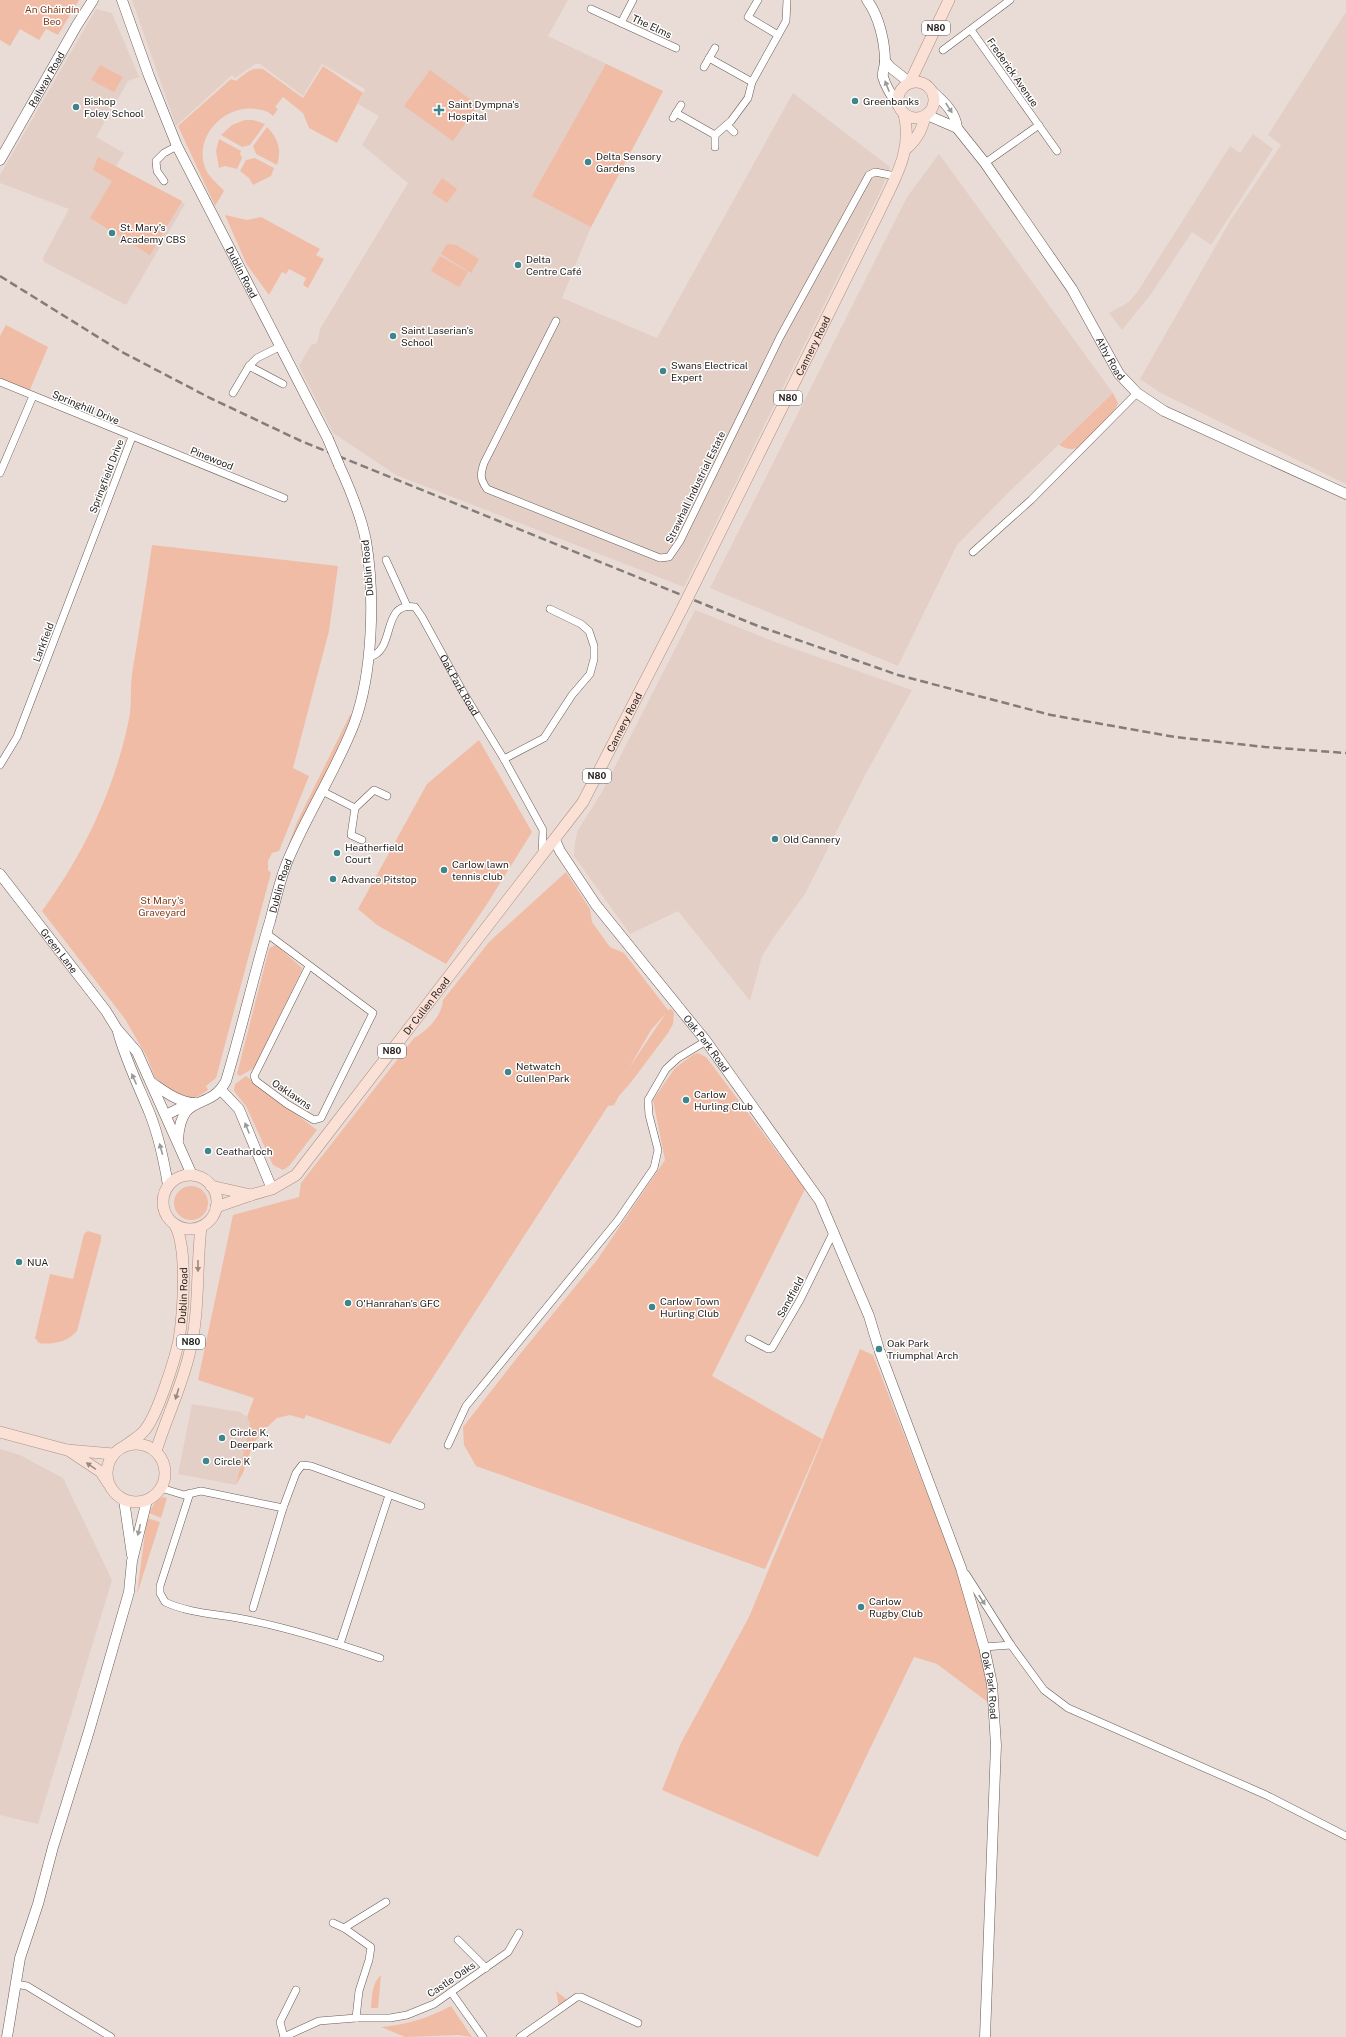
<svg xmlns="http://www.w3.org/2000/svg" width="1346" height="2037" viewBox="0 0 1346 2037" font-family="'Public Sans',sans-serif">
<rect width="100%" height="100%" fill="#e9dcd6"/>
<g fill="#e3cfc6">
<polygon points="132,0 568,0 548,36 663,91 591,227 562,298 657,338 793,93 890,167 882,188 684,587 396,475 333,433 299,366 311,345 317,343 320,329 408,183 362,145 379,116 358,104 365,89 322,64 303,96 260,64 255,64 235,78 232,75 176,126"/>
<polygon points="96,9 112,13 139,77 128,81 96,137 124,153 116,166 185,204 126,305 44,262 43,258 69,209 0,183 0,175"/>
<polygon points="1346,12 1346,484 1159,392 1140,379 1230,221 1281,145 1268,135"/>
<polygon points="1253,134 1273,149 1211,245 1192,232 1151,294 1122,330 1109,313 1129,302 1138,291 1230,146 1240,153"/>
<polygon points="939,154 1113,393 1008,493 957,545 898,666 710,588 907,197"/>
<polygon points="695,610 778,643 912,690 863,779 805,894 776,934 762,956 750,1001 678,911 630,934 574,856 575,842 578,830 602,792"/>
<polygon points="192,1404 240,1412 247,1417 250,1424 236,1485 178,1474"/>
<polygon points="0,1449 20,1455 63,1478 112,1580 38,1824 0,1815"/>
</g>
<g fill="#f1bca5" fill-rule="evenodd">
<polygon points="0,0 79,0 58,35 46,29 39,40 20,29 10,46 0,40"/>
<polygon points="606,64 663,91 591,227 532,196"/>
<polygon points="100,65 123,77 114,92 91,80"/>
<path d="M323 66 363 93 337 143 309 128 303 113 283 97 275 107 278 109 273 116C268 111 263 110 256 109 224 104 192 138 206 170 210 178 218 184 224 191L215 206 178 126 231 79 236 81C245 74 251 67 263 69L303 98Z"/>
<polygon points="430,70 478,105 453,141 404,106"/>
<polygon points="245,120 253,120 265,124 250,145 242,147 221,135 232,125"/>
<path d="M267 127C278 138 282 150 277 165L256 154 253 146Z"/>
<polygon points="219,139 241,151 240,154 242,158 237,169 225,166 219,168 216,151"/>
<polygon points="98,157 182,201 150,255 90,218 112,181 93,170"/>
<polygon points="255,158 274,168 271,176 253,185 249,178 240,171 246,160"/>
<polygon points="442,178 457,189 447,203 432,193"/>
<polygon points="225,215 247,220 261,217 320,249 316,255 324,259 308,288 303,285 306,278 289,269 286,274 282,272 269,295 247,265"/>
<polygon points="447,244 456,245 479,259 471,273 441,254"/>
<polygon points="440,256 468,272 459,287 431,271"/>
<polygon points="6,325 48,347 29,392 0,379 0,336"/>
<path d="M1113 393 1118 403 1116 408 1081 446C1073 451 1066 449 1059 445Z"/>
<path d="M152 545 338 566 329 631 293 768 309 776 279 851 272 853 268 861V870L271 873 216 1078 206 1086 208 1090 197 1097 188 1098 179 1096 155 1078 147 1057 125 1019 42 911C84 854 115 788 129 719 132 704 130 689 132 674 139 631 146 588 152 545Z"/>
<polygon points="350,715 352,715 324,778 287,849 297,822"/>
<polygon points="479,740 532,832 487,904 446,964 377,925 358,909 427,784"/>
<path d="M566 872 590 909 592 922 610 947 624 953 668 1010 671 1009 674 1012 673 1024 668 1033 632 1081 619 1096 614 1105 608 1106 390 1444 306 1415 304 1419 290 1415 277 1418 265 1429 253 1444 243 1473 236 1485 250 1424 247 1417 254 1398 198 1380 233 1215 299 1197 301 1183 414 1038C427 1031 442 1016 443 1000L489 942ZM666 1013 629 1068 651 1030Z"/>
<polygon points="276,945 302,968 301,972 254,1068 240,1076 237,1074 269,949 271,947"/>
<polygon points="698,1053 706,1057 805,1189 712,1376 822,1439 765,1569 476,1466 464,1445 463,1427 520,1354 597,1260 665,1160 653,1100 675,1068 694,1054"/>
<polygon points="246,1076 317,1130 289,1166 283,1170 273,1165 246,1106 234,1091 235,1084"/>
<circle cx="191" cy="1203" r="17"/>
<path d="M88 1231 101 1235V1240L77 1331C68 1342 52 1345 39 1343L35 1338 50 1274 73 1279 84 1234Z"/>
<polygon points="860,1349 873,1355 953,1560 984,1664 989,1703 937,1664 914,1657 818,1857 662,1790 681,1743 749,1617"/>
<polygon points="163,1497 167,1498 161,1518 149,1513 155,1502"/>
<polygon points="147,1518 160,1522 137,1594"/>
<path d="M381 1975 378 2008H371C372 1996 372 1983 381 1975Z"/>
<polygon points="556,1991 566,1999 566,2001 559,2007"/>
<path d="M451 2006 472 2037 458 2035 405 2037 381 2027C406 2025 428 2018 451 2006Z"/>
</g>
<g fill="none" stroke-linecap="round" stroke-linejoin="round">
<defs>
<g id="street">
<polyline points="758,0 748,17 778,35"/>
<polyline points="591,9 676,48"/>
<polyline points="621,23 633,0"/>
<polyline points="971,30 1057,151"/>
<polyline points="943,50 1010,0"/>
<polyline points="709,58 752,82"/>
<polyline points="704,67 715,48"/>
<polyline points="676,113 715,135 731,121 748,98 752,82 786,21 787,0"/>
<polyline points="673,118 681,105"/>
<polyline points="727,125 734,132"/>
<polyline points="715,147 715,135"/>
<polyline points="985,163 1039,125"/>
<polyline points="164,181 157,171 156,161 164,153 177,146"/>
<path d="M556 321 484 463C480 475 480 479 487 489L660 558 669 557 680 541 780 337 869 175 875 172 895 176"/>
<polyline points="281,346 257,358 249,366 283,384"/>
<polyline points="0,382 284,498"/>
<polyline points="233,393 249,366"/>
<polyline points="0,473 33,396"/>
<polyline points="973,552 1031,500 1137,393"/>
<polyline points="386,560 407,606"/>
<path id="s1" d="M369 657C397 651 380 601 415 607L422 617 463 692 504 759 543 830 542 854"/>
<polyline points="504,759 544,738 572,695 590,674 594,659 594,646 589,631 581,624 550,609"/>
<polyline points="0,765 17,737 132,437"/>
<polyline points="322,791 355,808"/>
<polyline points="362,840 351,835 355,808 374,790 387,796"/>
<polyline points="266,933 373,1013 321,1118 314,1120 287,1104 256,1081 254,1076 309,966"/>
<polyline points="749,1339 768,1349 772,1348 800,1300 834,1231"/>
<polyline points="448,1445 466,1406 618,1220 654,1168 658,1150 649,1115 648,1100 666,1069 678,1058 706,1041"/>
<polyline points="161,1488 184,1495 201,1491 283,1508"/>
<path d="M190 1493 160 1586V1593L165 1602C190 1614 221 1614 248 1620 293 1629 337 1643 380 1658"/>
<polyline points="966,1574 1011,1645 1044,1690 1068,1708 1266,1795 1346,1836"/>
<polyline points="253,1608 283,1508 296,1473 302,1465 311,1466 421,1506"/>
<polyline points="340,1644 389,1495"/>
<polyline points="984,1647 1011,1645"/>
<polyline points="333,1923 344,1928 371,1947 369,1960 359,1991 356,2018"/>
<polyline points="344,1928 386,1902"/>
<polyline points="458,1940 486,1968"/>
<polyline points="15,1984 27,1986 111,2037"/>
<polyline points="451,1992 483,2037"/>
<polyline points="284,2037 319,2021 356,2018 390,2018 407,2015 434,2004 508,1952 519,1933"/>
<polyline points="284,2037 280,2022 296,1990"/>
<polyline points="520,2037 577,1997 581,1997 638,2023"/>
</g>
<g id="secondary">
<path id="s2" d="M122 0 149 76 177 146 328 439"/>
<path d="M867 0C879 16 885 42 885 62 885 67 882 72 883 77 886 88 893 98 899 107"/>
<polyline points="885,61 890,67 909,82"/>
<path d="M934 93C944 102 956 113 957 128"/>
<path id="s3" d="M927 115 957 128 985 163 1072 289 1119 374 1137 393 1164 411 1346 494"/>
<path id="s4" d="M0 160 77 25 93 0"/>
<path id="s5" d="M555 840 560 851 596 905 706 1041 820 1201 869 1316 878 1346"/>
<path id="s6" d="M0 874 106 1011 117 1029 137 1052 192 1175"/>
<path d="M118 1032C126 1061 139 1087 150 1114 159 1137 164 1161 168 1185"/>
<path d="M152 1083C164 1091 179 1103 195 1103"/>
<polyline points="221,1090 239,1109 272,1189"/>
<polyline points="166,1115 190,1103"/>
<path id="s7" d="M178 1140C181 1090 209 1113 226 1081 242 1028 254 974 270 921 275 903 279 883 286 865 305 817 335 773 354 724 373 673 375 595 366 541 361 515 350 489 339 465"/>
<path id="s8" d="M880 1352 961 1568 984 1647 992 1684 996 1745 985 2037"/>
<polyline points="124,1500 132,1555"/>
<polyline points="7,2037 20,1958 38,1904 53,1847 89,1731 129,1592 132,1561 147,1500"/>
</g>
<g id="primary">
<circle cx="916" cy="100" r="18"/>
<polyline points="910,82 949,0"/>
<path d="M906 149C917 139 922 130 925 116"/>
<path id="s9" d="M694 585 880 210C895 178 913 150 904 114"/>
<circle cx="190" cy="1202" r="27"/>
<polyline points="211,1186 251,1195"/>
<path id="s10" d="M216 1207 251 1195 272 1189 296 1175 583 802 682 609"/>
<polyline points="0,1432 67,1450 113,1454"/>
<circle cx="136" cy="1473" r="29"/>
<path id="s11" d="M125 1446C131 1441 139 1437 144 1431 157 1417 175 1359 179 1340 183 1314 188 1248 175 1225"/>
<polyline points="68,1450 101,1472 108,1483"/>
<path d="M156 1451C166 1419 181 1388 189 1355 200 1314 196 1270 201 1227"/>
</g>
</defs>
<use href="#street" stroke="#675c57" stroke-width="8"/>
<use href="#secondary" stroke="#675c57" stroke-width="11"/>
<use href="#primary" stroke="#ad8f82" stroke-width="12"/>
<use href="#street" stroke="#fff" stroke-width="7"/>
<use href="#secondary" stroke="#fff" stroke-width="10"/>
<use href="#primary" stroke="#fbe0d5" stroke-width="11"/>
<polyline stroke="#857c78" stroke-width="2.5" stroke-dasharray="8 4" stroke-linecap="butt" points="0,276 122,352 210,398 301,441 758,626 898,675 1051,715 1175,737 1265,747 1346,753"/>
<defs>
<polyline id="secondary-bridge" points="328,439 339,465"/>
<polyline id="primary-bridge" points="682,609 694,585"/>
</defs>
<use href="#secondary-bridge" stroke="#675c57" stroke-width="11" stroke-linecap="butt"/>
<use href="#primary-bridge" stroke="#ad8f82" stroke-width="12" stroke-linecap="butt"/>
<use href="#secondary-bridge" stroke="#fff" stroke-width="10"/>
<use href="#primary-bridge" stroke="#fbe0d5" stroke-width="11"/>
</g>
<defs><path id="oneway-solid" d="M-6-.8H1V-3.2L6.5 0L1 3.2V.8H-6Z"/></defs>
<g fill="#9c9a99">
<use href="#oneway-solid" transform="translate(887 86) rotate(-111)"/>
<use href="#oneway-solid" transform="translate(949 108) rotate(57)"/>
<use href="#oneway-solid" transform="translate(134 1079) rotate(-114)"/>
<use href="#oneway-solid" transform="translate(247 1128) rotate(-112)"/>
<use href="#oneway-solid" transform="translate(161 1149) rotate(-105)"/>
<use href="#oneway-solid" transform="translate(139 1530) rotate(103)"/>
<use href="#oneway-solid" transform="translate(982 1600) rotate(57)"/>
</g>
<g fill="#9a8982">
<use href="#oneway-solid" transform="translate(198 1266) rotate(90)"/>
<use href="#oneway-solid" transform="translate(177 1394) rotate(107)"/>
<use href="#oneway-solid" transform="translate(91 1466) rotate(-145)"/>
</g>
<g fill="#3e868b" stroke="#fff" stroke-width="1.5">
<circle cx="855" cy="101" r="4"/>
<circle cx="76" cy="107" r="4"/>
<path d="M437 104h4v4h4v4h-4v4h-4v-4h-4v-4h4z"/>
<circle cx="588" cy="162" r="4"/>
<circle cx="112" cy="233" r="4"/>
<circle cx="518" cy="265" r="4"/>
<circle cx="393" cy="336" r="4"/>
<circle cx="663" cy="371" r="4"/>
<circle cx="775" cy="839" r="4"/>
<circle cx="337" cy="853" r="4"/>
<circle cx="444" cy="870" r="4"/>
<circle cx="333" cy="879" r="4"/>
<circle cx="508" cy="1072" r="4"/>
<circle cx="686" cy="1100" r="4"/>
<circle cx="208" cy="1151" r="4"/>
<circle cx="19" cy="1262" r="4"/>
<circle cx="348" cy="1303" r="4"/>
<circle cx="652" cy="1307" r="4"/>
<circle cx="879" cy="1349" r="4"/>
<circle cx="222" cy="1438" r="4"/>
<circle cx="206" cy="1461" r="4"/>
<circle cx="861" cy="1607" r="4"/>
</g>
<g text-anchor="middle" stroke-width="3" stroke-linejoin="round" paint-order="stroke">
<g fill="#fff" stroke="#656260" stroke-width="1">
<rect x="922" y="21" width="28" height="14" rx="3"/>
<rect x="774" y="391" width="28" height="14" rx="3"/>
<rect x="583" y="769" width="28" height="14" rx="3"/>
<rect x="378" y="1044" width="28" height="14" rx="3"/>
<rect x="177" y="1335" width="28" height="14" rx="3"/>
</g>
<g font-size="9" font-weight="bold" fill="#231e1c">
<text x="936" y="31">N80</text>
<text x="788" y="401">N80</text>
<text x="597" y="779">N80</text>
<text x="392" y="1054">N80</text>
<text x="191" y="1345">N80</text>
</g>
<g font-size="10" fill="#813b19" stroke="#fff">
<text x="52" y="13">An Gháirdín<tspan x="52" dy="12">Beo</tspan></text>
<text x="162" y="904">St Mary's<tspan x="162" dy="12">Graveyard</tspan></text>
</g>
<g font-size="10" fill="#231e1c" stroke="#fff">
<text transform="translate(652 26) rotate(25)" y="4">The Elms</text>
<text transform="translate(1013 72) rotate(55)" y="4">Frederick Avenue</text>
<text dy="4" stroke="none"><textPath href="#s4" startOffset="93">Railway Road</textPath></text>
<text dy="4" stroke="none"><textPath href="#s2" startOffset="298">Dublin Road</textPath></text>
<text dy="4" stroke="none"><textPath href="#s9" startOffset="267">Cannery Road</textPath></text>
<text dy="4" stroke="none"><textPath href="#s3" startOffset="310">Athy Road</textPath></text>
<text transform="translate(86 407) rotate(23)" y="4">Springhill Drive</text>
<text transform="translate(212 458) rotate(22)" y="4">Pinewood</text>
<text transform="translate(106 476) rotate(-69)" y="4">Springfield Drive</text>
<text transform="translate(695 487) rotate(-64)" y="4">Strawhall Industrial Estate</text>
<text transform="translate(367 568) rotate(-95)" y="4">Dublin Road</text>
<text transform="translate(43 642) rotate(-69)" y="4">Larkfield</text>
<text dy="4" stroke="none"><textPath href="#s1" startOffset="165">Oak Park Road</textPath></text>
<text dy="4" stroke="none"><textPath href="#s10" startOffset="647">Cannery Road</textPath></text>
<text dy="4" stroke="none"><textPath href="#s7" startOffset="284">Dublin Road</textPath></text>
<text dy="4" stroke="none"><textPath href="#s6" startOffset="97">Green Lane</textPath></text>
<text dy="4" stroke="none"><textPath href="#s10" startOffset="300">Dr Cullen Road</textPath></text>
<text dy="4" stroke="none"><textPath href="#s5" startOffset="254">Oak Park Road</textPath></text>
<text transform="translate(292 1094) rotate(34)" y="4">Oaklawns</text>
<text dy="4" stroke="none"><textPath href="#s11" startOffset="167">Dublin Road</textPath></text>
<text transform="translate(790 1297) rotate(-61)" y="4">Sandfield</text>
<text dy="4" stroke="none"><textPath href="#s8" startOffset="352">Oak Park Road</textPath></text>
<text transform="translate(451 1979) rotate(-34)" y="4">Castle Oaks</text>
</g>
<g font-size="10" fill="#231e1c" stroke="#fff" text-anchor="start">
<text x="84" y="105">Bishop<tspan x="84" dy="12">Foley School</tspan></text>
<text x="863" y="105">Greenbanks</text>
<text x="448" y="108">Saint Dympna's<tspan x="448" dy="12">Hospital</tspan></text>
<text x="596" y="160">Delta Sensory<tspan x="596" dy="12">Gardens</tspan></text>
<text x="120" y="231">St. Mary's<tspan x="120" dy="12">Academy CBS</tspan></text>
<text x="526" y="263">Delta<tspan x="526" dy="12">Centre Café</tspan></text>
<text x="401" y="334">Saint Laserian's<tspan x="401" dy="12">School</tspan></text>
<text x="671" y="369">Swans Electrical<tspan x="671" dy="12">Expert</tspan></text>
<text x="783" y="843">Old Cannery</text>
<text x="345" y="851">Heatherfield<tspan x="345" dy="12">Court</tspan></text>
<text x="452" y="868">Carlow lawn<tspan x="452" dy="12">tennis club</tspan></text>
<text x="341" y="883">Advance Pitstop</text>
<text x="516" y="1070">Netwatch<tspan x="516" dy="12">Cullen Park</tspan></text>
<text x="694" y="1098">Carlow<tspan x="694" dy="12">Hurling Club</tspan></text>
<text x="216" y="1155">Ceatharloch</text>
<text x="27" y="1266">NUA</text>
<text x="660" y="1305">Carlow Town<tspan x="660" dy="12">Hurling Club</tspan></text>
<text x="356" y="1307">O'Hanrahan's GFC</text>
<text x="887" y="1347">Oak Park<tspan x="887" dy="12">Triumphal Arch</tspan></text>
<text x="230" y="1436">Circle K,<tspan x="230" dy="12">Deerpark</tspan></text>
<text x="214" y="1465">Circle K</text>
<text x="869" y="1605">Carlow<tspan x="869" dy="12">Rugby Club</tspan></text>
</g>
</g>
</svg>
